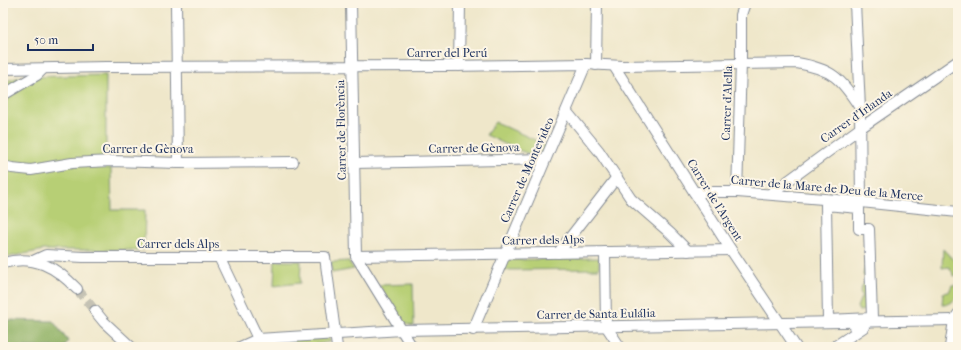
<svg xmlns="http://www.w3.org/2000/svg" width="961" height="350" viewBox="0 0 961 350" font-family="'IM FELL French Canon',serif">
<rect width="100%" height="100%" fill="#fcf5e5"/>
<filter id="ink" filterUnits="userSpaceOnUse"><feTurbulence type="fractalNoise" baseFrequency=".025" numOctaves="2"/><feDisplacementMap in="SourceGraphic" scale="8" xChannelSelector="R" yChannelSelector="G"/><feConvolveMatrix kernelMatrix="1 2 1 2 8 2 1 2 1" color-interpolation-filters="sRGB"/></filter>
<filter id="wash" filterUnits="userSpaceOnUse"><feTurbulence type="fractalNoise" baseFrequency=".012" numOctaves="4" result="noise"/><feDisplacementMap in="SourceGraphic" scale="16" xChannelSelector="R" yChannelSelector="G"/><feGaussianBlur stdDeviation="0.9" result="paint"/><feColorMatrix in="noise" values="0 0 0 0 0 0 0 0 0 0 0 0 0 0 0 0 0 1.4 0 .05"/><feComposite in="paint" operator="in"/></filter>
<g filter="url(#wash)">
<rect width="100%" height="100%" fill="#efe7ca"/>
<g fill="#b7cf75" stroke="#697f6a">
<polygon points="106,75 106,161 111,168 112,210 145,210 144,250 44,250 3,258 3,82 16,78 27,77"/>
<path d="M495 122 546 145C545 148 541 152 537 154 527 157 496 139 486 135Z"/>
<polygon points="943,249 958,265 958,275 953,276 952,271 949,267 942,268"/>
<polygon points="599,258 599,269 503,270 508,260"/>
<polygon points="867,260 867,310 859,311 857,307 862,295 860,292 866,278 863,275"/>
<polygon points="275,261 301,261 300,283 274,286"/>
<polygon points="348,261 354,269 332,273 331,262"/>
<polygon points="413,284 414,326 412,326 402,322 379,285"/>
<path d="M952 285 958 286C958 296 954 305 942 305L943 293 949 292Z"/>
<polygon points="328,338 330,340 330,342 299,347 269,347 267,341"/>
</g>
<polygon fill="#91b266" stroke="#567062" points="3,320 53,321 68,341 64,347 6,347 3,337"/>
</g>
<g filter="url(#ink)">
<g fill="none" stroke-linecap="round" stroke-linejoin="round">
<polyline stroke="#c5c2b4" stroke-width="10" stroke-dasharray="10 5" stroke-linecap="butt" points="77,289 95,311"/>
<defs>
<g id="street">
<polyline points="176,3 178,163"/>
<polyline points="351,3 356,256"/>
<polyline points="855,3 860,108 861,202"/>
<polyline points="596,65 597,3"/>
<polyline points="459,66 460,3"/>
<polyline points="614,66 731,250 796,347"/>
<path d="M3 69 106 67 451 66 586 64 623 66 797 63C832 69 841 78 860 108"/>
<polyline points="3,95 37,75 43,69"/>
<polyline points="567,112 599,151 631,199 670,233 688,251"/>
<polyline points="355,163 545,159"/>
<polyline points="3,166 12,168 31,170 72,163 111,161 178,163 293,162"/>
<polyline points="694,192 737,192 861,202 958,212"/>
<polyline points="737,192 741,63 741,15 745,3"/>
<polyline points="770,194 859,129 958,61"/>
<polygon points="826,205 859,208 859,229 869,229 872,318 828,320"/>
<polyline points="605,252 606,326 620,347"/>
<polyline points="558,253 617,177"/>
<polyline points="356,256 731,250"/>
<polyline points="356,256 412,347"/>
<polyline points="219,257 262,347"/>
<polyline points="33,261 46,255 83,257 325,257 337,347"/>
<path d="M3 263C34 254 56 267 77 289"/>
<polyline points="95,311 104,322 131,347"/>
<polyline points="473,330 586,64"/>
<polyline points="240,347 258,339 402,330 954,320"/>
<polyline points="834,347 864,327 854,327"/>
<polyline points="950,347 954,320 958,314"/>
</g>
</defs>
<use href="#street" stroke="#858b94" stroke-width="12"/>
<use href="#street" stroke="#fff" stroke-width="10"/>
</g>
</g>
<g text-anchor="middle" stroke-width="4" stroke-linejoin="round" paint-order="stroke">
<g font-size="12" fill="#1b2f5e" stroke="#fcf5e5">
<text x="447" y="57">Carrer del Perú</text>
<text transform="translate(727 103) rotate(-88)" y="4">Carrer d'Alella</text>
<text transform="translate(856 116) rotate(-35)" y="4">Carrer d'Irlanda</text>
<text transform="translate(341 130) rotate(-91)" y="4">Carrer de Florència</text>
<text transform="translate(474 148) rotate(-1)" y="4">Carrer de Gènova</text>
<text x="148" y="153">Carrer de Gènova</text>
<text transform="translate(527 170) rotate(-66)" y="4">Carrer de Montevideo</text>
<text transform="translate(827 188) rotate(5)" y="4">Carrer de la Mare de Deu de la Merce</text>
<text transform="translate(715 200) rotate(58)" y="4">Carrer de l'Argent</text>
<text transform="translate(543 240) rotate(-1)" y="4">Carrer dels Alps</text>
<text x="178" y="248">Carrer dels Alps</text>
<text transform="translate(596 314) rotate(-1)" y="4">Carrer de Santa Eulália</text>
</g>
</g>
<rect width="961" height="350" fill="none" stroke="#fcf5e5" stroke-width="16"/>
<path d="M28 44v6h65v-6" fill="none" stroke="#1b2f5e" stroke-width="2"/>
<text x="34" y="44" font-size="12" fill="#1b2f5e" stroke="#fcf5e5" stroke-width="3" paint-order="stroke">50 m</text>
</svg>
